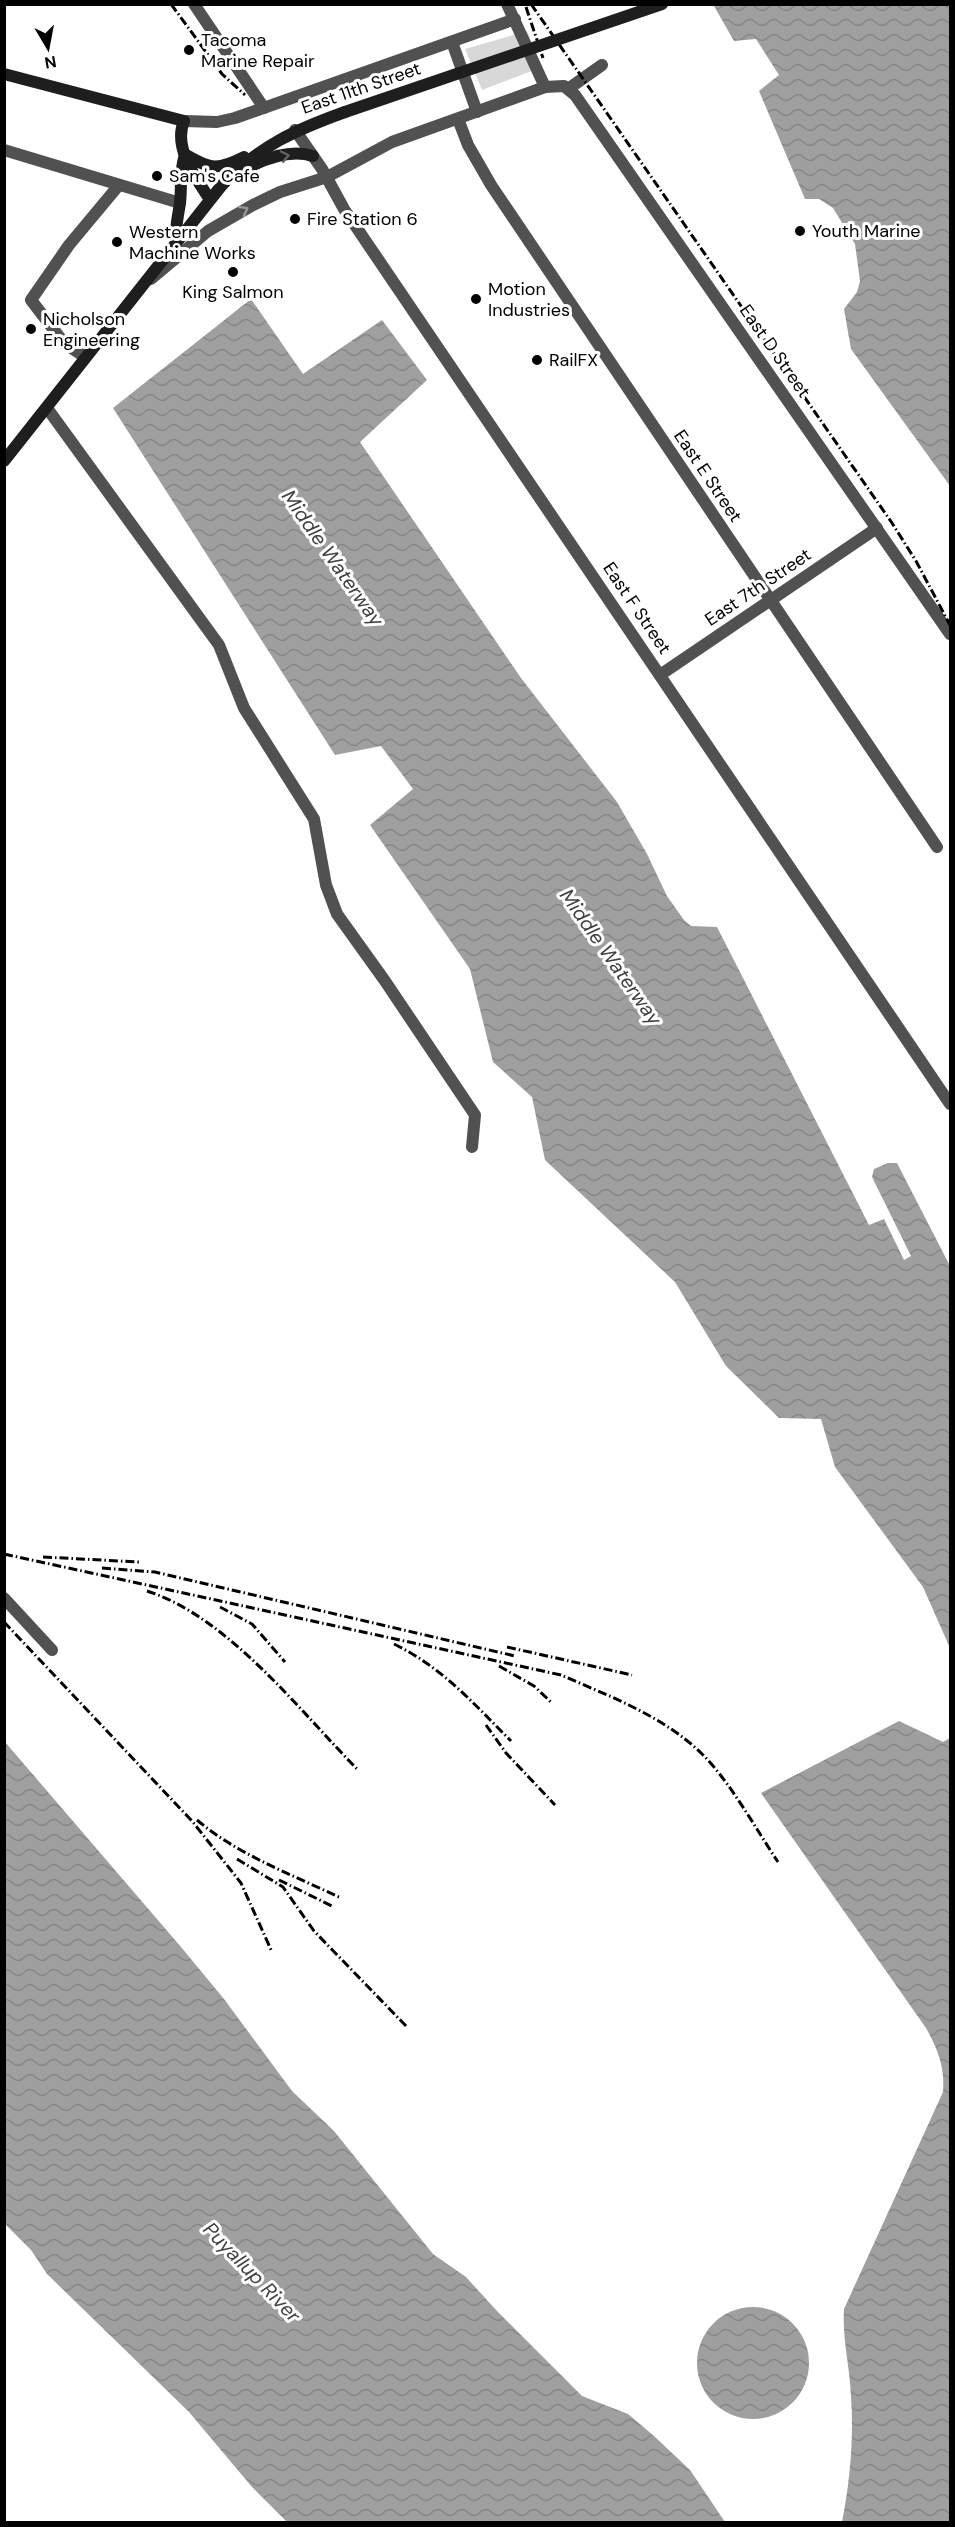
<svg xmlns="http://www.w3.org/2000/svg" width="955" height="2527" viewBox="0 0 955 2527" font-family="'DM Sans',sans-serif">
<defs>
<pattern id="water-waves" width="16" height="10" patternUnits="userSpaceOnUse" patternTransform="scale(1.5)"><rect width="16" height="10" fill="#9f9f9f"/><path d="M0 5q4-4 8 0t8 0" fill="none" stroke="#878787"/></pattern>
</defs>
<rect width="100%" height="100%" fill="#fff"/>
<polygon fill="#d8d8d8" points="527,31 542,67 482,90 465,49"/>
<g fill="url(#water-waves)">
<polygon points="714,6 950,5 950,486 851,349 844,309 857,292 860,281 855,244 833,208 819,199 805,199 759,91 779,75 756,39 734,41"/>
<polygon points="251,299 303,374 382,320 427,380 360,442 521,678 617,802 647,854 667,896 684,920 691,926 717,927 869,1225 884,1219 904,1260 911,1256 872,1177 874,1169 888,1163 897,1163 950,1266 950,1648 923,1587 835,1467 821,1419 779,1418 726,1366 675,1282 545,1160 532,1097 493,1062 470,969 370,825 413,789 381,746 335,755 113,408"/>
<path d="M899 1721 943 1742 950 1738V2522H842C850 2482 854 2438 851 2397 850 2367 842 2339 844 2309L943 2092C945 2067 938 2050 926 2028L761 1793Z"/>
<polygon points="5,1742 181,1947 224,1999 292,2091 334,2131 433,2254 466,2277 497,2311 582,2396 628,2414 654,2436 690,2470 725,2522 287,2522 252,2487 189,2412 47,2274 31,2250 5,2224"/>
<circle cx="753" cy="2363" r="56"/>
</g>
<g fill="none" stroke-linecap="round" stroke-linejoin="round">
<g stroke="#515151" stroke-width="12">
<polyline points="194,4 264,108"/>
<polyline points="507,4 545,87"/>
<polyline points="452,42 477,112"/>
<polyline points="568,89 602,65"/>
<polyline points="458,119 468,145 491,185 937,847"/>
<polyline points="184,121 217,122 235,118 515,19"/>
<polyline points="295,130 322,169 344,209 950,1104"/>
<polyline points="4,150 180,203"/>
<polyline points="151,279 208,231 253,205 280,192 327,177 392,142 545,87 564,86 575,95 950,634"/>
<polyline points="85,357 64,343 31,300 69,245 119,185"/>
<polyline points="47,408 219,645 244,708 314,819 326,885 337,914 385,981 475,1115 472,1147"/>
<polyline points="660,675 877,528"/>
<polyline points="4,1598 52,1650"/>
</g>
<g stroke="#1e1e1e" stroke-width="12">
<path d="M4 74 184 121C173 147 195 177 209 198"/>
<path d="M186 155C211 170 218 170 244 157"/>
<path d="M245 169C264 159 291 149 313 156"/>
<path d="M176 241C175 227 178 217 180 203 182 185 179 173 185 155"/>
<path d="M4 461 222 185C259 146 295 130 345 112"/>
</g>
<g stroke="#000" stroke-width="3" stroke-dasharray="9 3 1.5 3" stroke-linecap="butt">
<polyline points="171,4 222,74 245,95"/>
<polyline points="531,4 892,523 916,561 950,625"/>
<polyline points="526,7 543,58"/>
<path d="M4 1554 561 1675C609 1696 663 1716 701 1753 729 1780 756 1829 778 1862"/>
<polyline points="43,1557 139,1562"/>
<polyline points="102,1568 155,1572 515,1656"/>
<path d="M147 1591C228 1617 299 1710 358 1770"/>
<polyline points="220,1607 252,1624 285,1662"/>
<polyline points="4,1622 192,1821 241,1883 272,1952"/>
<path d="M394 1644C443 1668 473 1703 511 1741"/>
<polyline points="507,1647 632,1675"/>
<polyline points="499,1666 534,1686 552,1703"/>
<polyline points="486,1725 506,1753 555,1805"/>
<path d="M197 1820C238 1855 293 1875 341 1898"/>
<polyline points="237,1859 283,1887 314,1931 407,2027"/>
<polyline points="279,1880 334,1907"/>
</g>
<polyline stroke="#1e1e1e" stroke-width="12" points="345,112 662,4"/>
</g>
<defs><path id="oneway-chevron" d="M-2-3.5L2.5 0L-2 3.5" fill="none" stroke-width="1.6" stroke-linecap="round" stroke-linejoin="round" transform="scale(1.5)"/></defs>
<use stroke="#626262" href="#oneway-chevron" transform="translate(285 156) rotate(-12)"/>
<use stroke="#979797" href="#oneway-chevron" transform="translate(244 210) rotate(-29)"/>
<g fill="#000" stroke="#fff" stroke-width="2">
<circle cx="189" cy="50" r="6"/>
<circle cx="157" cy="176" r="6"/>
<circle cx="295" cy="219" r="6"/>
<circle cx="800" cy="231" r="6"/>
<circle cx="117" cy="242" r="6"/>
<circle cx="233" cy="272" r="6"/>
<circle cx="476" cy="299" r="6"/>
<circle cx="31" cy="329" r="6"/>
<circle cx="537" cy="360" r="6"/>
</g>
<g text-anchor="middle" stroke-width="6" stroke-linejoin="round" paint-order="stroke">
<g font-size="18" fill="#000" stroke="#fff" text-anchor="start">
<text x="201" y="46">Tacoma<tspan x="201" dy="21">Marine Repair</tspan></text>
<text x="169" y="182">Sam's Cafe</text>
<text x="307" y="225">Fire Station 6</text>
<text x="812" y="237">Youth Marine</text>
<text x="129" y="238">Western<tspan x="129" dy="21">Machine Works</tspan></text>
<text x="488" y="295">Motion<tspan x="488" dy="21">Industries</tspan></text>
<text x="233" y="298" text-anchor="middle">King Salmon</text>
<text x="43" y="325">Nicholson<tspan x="43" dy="21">Engineering</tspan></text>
<text x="549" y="366">RailFX</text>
</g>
<g font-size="18" fill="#000" stroke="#fff">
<text transform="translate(361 88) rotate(-19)" y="6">East 11th Street</text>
<text transform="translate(775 351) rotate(55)" y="6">East D Street</text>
<text transform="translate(708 476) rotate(56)" y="6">East E Street</text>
<text transform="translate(758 587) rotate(-34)" y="6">East 7th Street</text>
<text transform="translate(637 608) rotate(56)" y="6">East F Street</text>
</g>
<g font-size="20" font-style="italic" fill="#404040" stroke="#fff">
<text transform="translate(333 558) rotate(55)" y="7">Middle Waterway</text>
<text transform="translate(611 957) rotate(55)" y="7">Middle Waterway</text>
<text transform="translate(252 2272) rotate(46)" y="7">Puyallup River</text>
</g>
</g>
<rect width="955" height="2527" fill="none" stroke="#000000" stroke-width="12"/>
<g transform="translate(48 48) rotate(170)" stroke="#ffffff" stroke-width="4.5" paint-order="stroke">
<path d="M0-4.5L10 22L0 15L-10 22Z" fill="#000000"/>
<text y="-9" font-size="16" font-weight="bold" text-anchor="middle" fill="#000000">N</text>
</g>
</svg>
